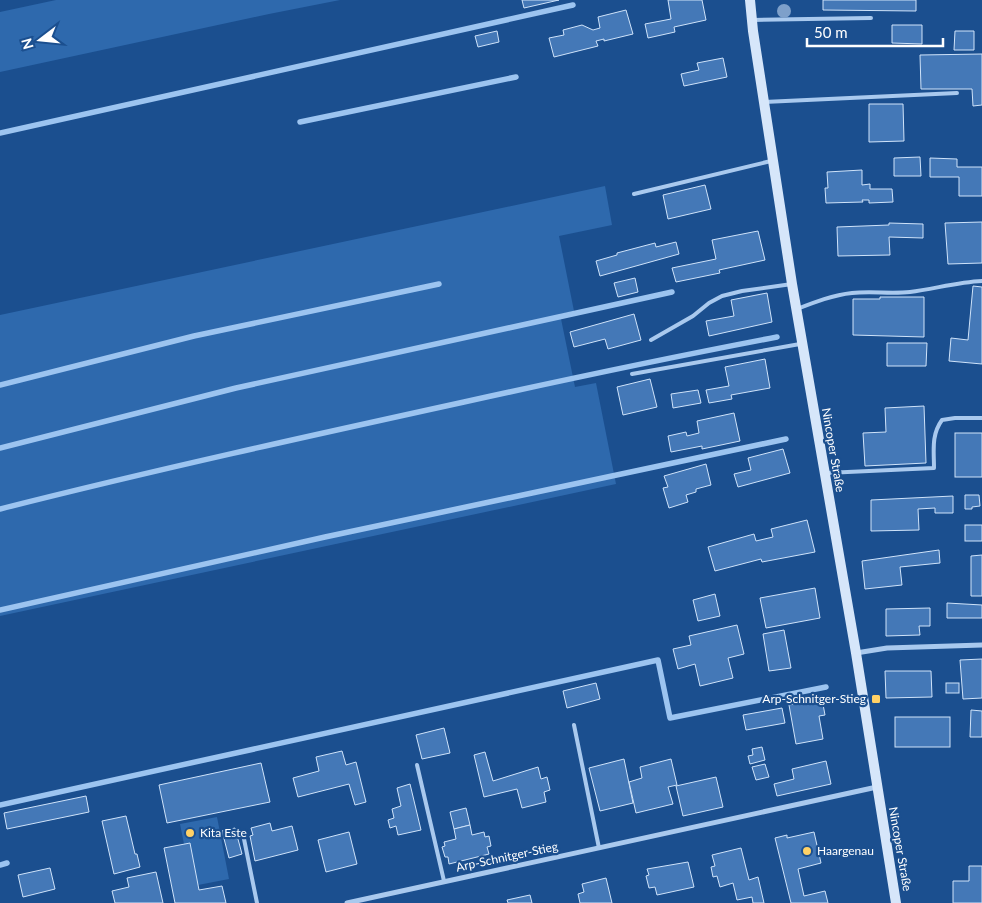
<svg xmlns="http://www.w3.org/2000/svg" width="982" height="903" viewBox="0 0 982 903" font-family="Lato,sans-serif">
<rect width="100%" height="100%" fill="#1b4f8f"/>
<g fill="#2e69ad">
<polygon points="56,0 340,0 269,14 0,72 0,12"/>
<polygon points="605,186 612,225 559,236 574,311 560,314 575,387 596,383 616,484 0,616 0,315"/>
<polygon points="217,817 229,879 198,885 190,843 184,844 180,824"/>
</g>
<g fill="none" stroke-linecap="round" stroke-linejoin="round">
<g stroke="#9cc4f0" stroke-width="5.5">
<polyline points="300,122 516,77"/>
<polyline points="0,133 573,5"/>
<polyline points="0,385 194,336 439,284"/>
<polyline points="0,448 236,388 672,292"/>
<path d="M0 509C154 470 309 436 464 402 568 379 672 357 777 337"/>
<polyline points="0,610 325,537 786,439"/>
<polyline points="0,805 658,660 670,718 826,687"/>
<polyline points="0,865 7,863"/>
</g>
</g>
<g fill="#4478b7" stroke="#cfe3fa">
<polygon points="522,0 559,0 524,8"/>
<polygon points="668,0 702,0 706,20 674,27 675,32 648,38 645,24 671,19"/>
<polygon points="823,0 916,0 916,11 823,10"/>
<polygon points="626,10 633,34 604,41 604,39 596,41 598,46 554,57 549,38 564,35 563,30 582,25 593,30 600,28 598,17"/>
<polygon points="892,25 922,25 922,44 892,43"/>
<polygon points="497,31 499,42 478,47 475,36"/>
<polygon points="955,31 974,31 974,50 954,50"/>
<polygon points="982,54 982,105 973,106 972,89 921,89 920,55"/>
<polygon points="723,58 727,77 684,86 681,74 699,70 697,63"/>
<polygon points="869,104 903,104 904,141 869,142"/>
<polygon points="920,157 921,176 894,176 894,158"/>
<polygon points="930,158 957,159 957,167 982,167 982,196 959,196 959,177 930,177"/>
<polygon points="862,170 862,185 870,184 870,189 892,189 893,202 869,203 869,200 862,200 863,202 826,203 825,188 828,188 827,172"/>
<polygon points="705,185 711,209 668,219 663,195"/>
<polygon points="982,222 982,263 948,264 945,223"/>
<polygon points="889,223 923,224 923,238 889,237 890,255 838,256 837,227 889,225"/>
<polygon points="758,231 765,260 719,270 720,273 676,282 672,268 716,259 712,240"/>
<polygon points="676,242 679,254 600,276 596,261 617,255 617,253 655,243 656,247"/>
<polygon points="635,278 638,292 618,297 614,283"/>
<polygon points="973,286 982,287 982,364 949,361 951,338 968,340"/>
<polygon points="767,293 772,322 709,336 706,321 734,316 731,300"/>
<polygon points="880,297 924,297 924,337 853,335 853,299 880,299"/>
<polygon points="634,314 641,340 608,349 605,339 574,347 570,332"/>
<polygon points="887,343 927,343 926,366 887,366"/>
<polygon points="765,359 770,388 731,395 732,399 709,403 706,390 729,386 725,367"/>
<polygon points="650,379 657,407 623,415 617,387"/>
<polygon points="698,390 701,403 673,408 671,394"/>
<polygon points="924,406 926,463 865,466 863,433 886,432 885,408"/>
<polygon points="734,413 740,441 702,449 702,446 671,452 668,436 686,432 687,436 699,433 697,421"/>
<rect x="955" y="433" width="27" height="44"/>
<polygon points="783,449 790,473 738,487 734,474 751,470 748,458"/>
<polygon points="706,464 711,485 696,489 696,492 686,495 688,502 669,508 663,488 668,487 664,476"/>
<polygon points="965,495 979,495 980,506 972,507 972,509 965,509"/>
<polygon points="953,496 953,513 935,513 935,508 918,509 919,530 871,531 871,500"/>
<polygon points="807,520 815,552 762,562 761,559 715,571 708,547 754,534 756,541 773,537 771,529"/>
<rect x="965" y="525" width="17" height="16"/>
<polygon points="939,550 940,563 900,567 902,585 865,589 862,561"/>
<polygon points="982,555 982,596 971,596 971,556"/>
<polygon points="815,588 820,618 766,628 760,598"/>
<polygon points="715,594 720,616 698,621 693,600"/>
<polygon points="947,603 982,605 982,618 947,618"/>
<polygon points="930,608 930,626 919,626 920,635 886,636 886,609"/>
<polygon points="737,625 744,654 728,658 733,678 700,686 695,664 678,669 673,649 691,645 689,636"/>
<polygon points="784,630 791,668 769,671 763,634"/>
<polygon points="982,659 982,698 963,699 960,660"/>
<polygon points="885,671 931,671 932,697 886,698"/>
<polygon points="596,683 600,699 567,708 563,691"/>
<rect x="946" y="683" width="13" height="10"/>
<polygon points="822,699 825,715 819,716 823,739 796,744 789,705"/>
<polygon points="782,708 785,723 746,730 743,715"/>
<polygon points="971,710 982,711 982,737 970,737"/>
<rect x="895" y="717" width="55" height="30"/>
<polygon points="444,728 450,753 422,759 416,735"/>
<polygon points="762,747 765,760 750,764 748,756 753,755 752,749"/>
<polygon points="342,751 346,765 356,762 366,802 355,805 349,784 298,797 293,778 319,771 316,757"/>
<polygon points="485,752 493,781 538,767 541,779 547,777 550,790 544,792 546,802 522,808 517,789 484,797 474,755"/>
<polygon points="624,759 633,803 600,811 589,768"/>
<polygon points="671,759 677,785 668,787 673,804 636,813 629,782 642,778 640,767"/>
<polygon points="826,761 831,784 777,796 774,784 794,779 792,769"/>
<polygon points="261,763 270,802 167,823 159,785"/>
<polygon points="765,764 769,777 756,780 752,767"/>
<polygon points="716,777 723,807 683,816 676,786"/>
<polygon points="410,784 421,830 398,835 396,826 390,828 388,820 394,818 392,809 401,806 397,788"/>
<polygon points="86,796 89,812 7,829 4,813"/>
<polygon points="466,808 470,825 454,829 450,812"/>
<polygon points="126,816 135,854 137,854 140,867 114,874 102,821"/>
<polygon points="270,823 272,831 292,826 298,850 255,861 250,836 253,835 251,828"/>
<polygon points="470,825 472,835 484,832 485,837 489,836 491,846 487,847 489,854 449,864 448,857 445,857 442,847 445,846 444,842 456,839 454,829"/>
<polygon points="235,828 242,854 229,858 222,831"/>
<polygon points="349,832 357,864 326,872 318,840"/>
<polygon points="814,832 821,863 798,869 804,896 825,891 828,903 791,903 775,838 787,835 787,838"/>
<polygon points="190,843 199,890 222,886 226,903 175,903 164,848"/>
<polygon points="741,848 749,880 758,877 764,903 753,903 752,897 737,900 733,883 720,887 717,876 713,877 711,867 715,866 712,855"/>
<polygon points="688,862 694,887 657,895 655,887 649,888 646,876 649,875 647,869"/>
<polygon points="969,866 982,866 982,903 953,903 953,881 969,881"/>
<polygon points="50,868 55,889 23,897 18,875"/>
<polygon points="156,872 163,903 115,903 112,891 129,887 127,878"/>
<polygon points="606,878 612,903 580,903 578,894 584,892 582,884"/>
<polygon points="530,895 532,903 508,903 507,900"/>
</g>
<g fill="none" stroke-linecap="round" stroke-linejoin="round">
<g stroke="#a9c9ee" stroke-width="4">
<polyline points="752,20 871,18"/>
<polyline points="764,102 957,93"/>
<polyline points="634,194 771,161"/>
<path d="M797 309C815 302 833 295 852 293 871 291 891 294 910 292 934 289 958 282 982 281"/>
<polyline points="651,340 693,316 709,303 722,296 742,291 792,284"/>
<polyline points="632,374 800,344"/>
<path d="M826 473 934 468C934 451 931 435 942 420L955 418H982"/>
<polyline points="574,725 599,848"/>
<polyline points="417,765 444,881"/>
<polyline points="243,834 257,903"/>
</g>
<g stroke="#a9c9ee" stroke-width="5">
<polyline points="856,653 887,648 982,645"/>
<polyline points="347,903 877,787"/>
</g>
<polyline stroke="#d6e6fa" stroke-width="10" points="750,0 753,31 792,284 856,653 896,903"/>
</g>
<circle fill="#7ea0ca" cx="784" cy="11" r="7"/>
<g fill="#ffd166" stroke="#1b4f8f" stroke-width="2">
<rect x="871" y="694" width="10" height="10" rx="2.5"/>
<circle cx="190" cy="833" r="5"/>
<circle cx="807" cy="851" r="5"/>
</g>
<g text-anchor="middle" stroke-width="4.5" stroke-linejoin="round" paint-order="stroke">
<g font-size="12" fill="#fff" stroke="#1b4f8f">
<text transform="translate(833 450) rotate(80)" y="4">Nincoper Straße</text>
<text transform="translate(900 849) rotate(80)" y="4">Nincoper Straße</text>
<text transform="translate(507 857) rotate(-12)" y="4">Arp-Schnitger-Stieg</text>
</g>
<g font-size="12" fill="#fff" stroke="#1b4f8f" text-anchor="start">
<text x="866" y="703" text-anchor="end">Arp-Schnitger-Stieg</text>
<text x="200" y="837">Kita Este</text>
<text x="817" y="855">Haargenau</text>
</g>
</g>
<g transform="translate(40 40) rotate(254)" stroke="#1b4f8f" stroke-width="4" paint-order="stroke">
<path d="M0-4L9 19L0 12L-9 19Z" fill="#ffffff"/>
<text y="-8" font-size="14" font-weight="bold" text-anchor="middle" fill="#ffffff">N</text>
</g>
<path d="M807 38v8h136v-8" fill="none" stroke="#ffffff" stroke-width="2.5"/>
<text x="814" y="38" font-size="15" fill="#ffffff" stroke="#1b4f8f" stroke-width="4" paint-order="stroke">50 m</text>
</svg>
